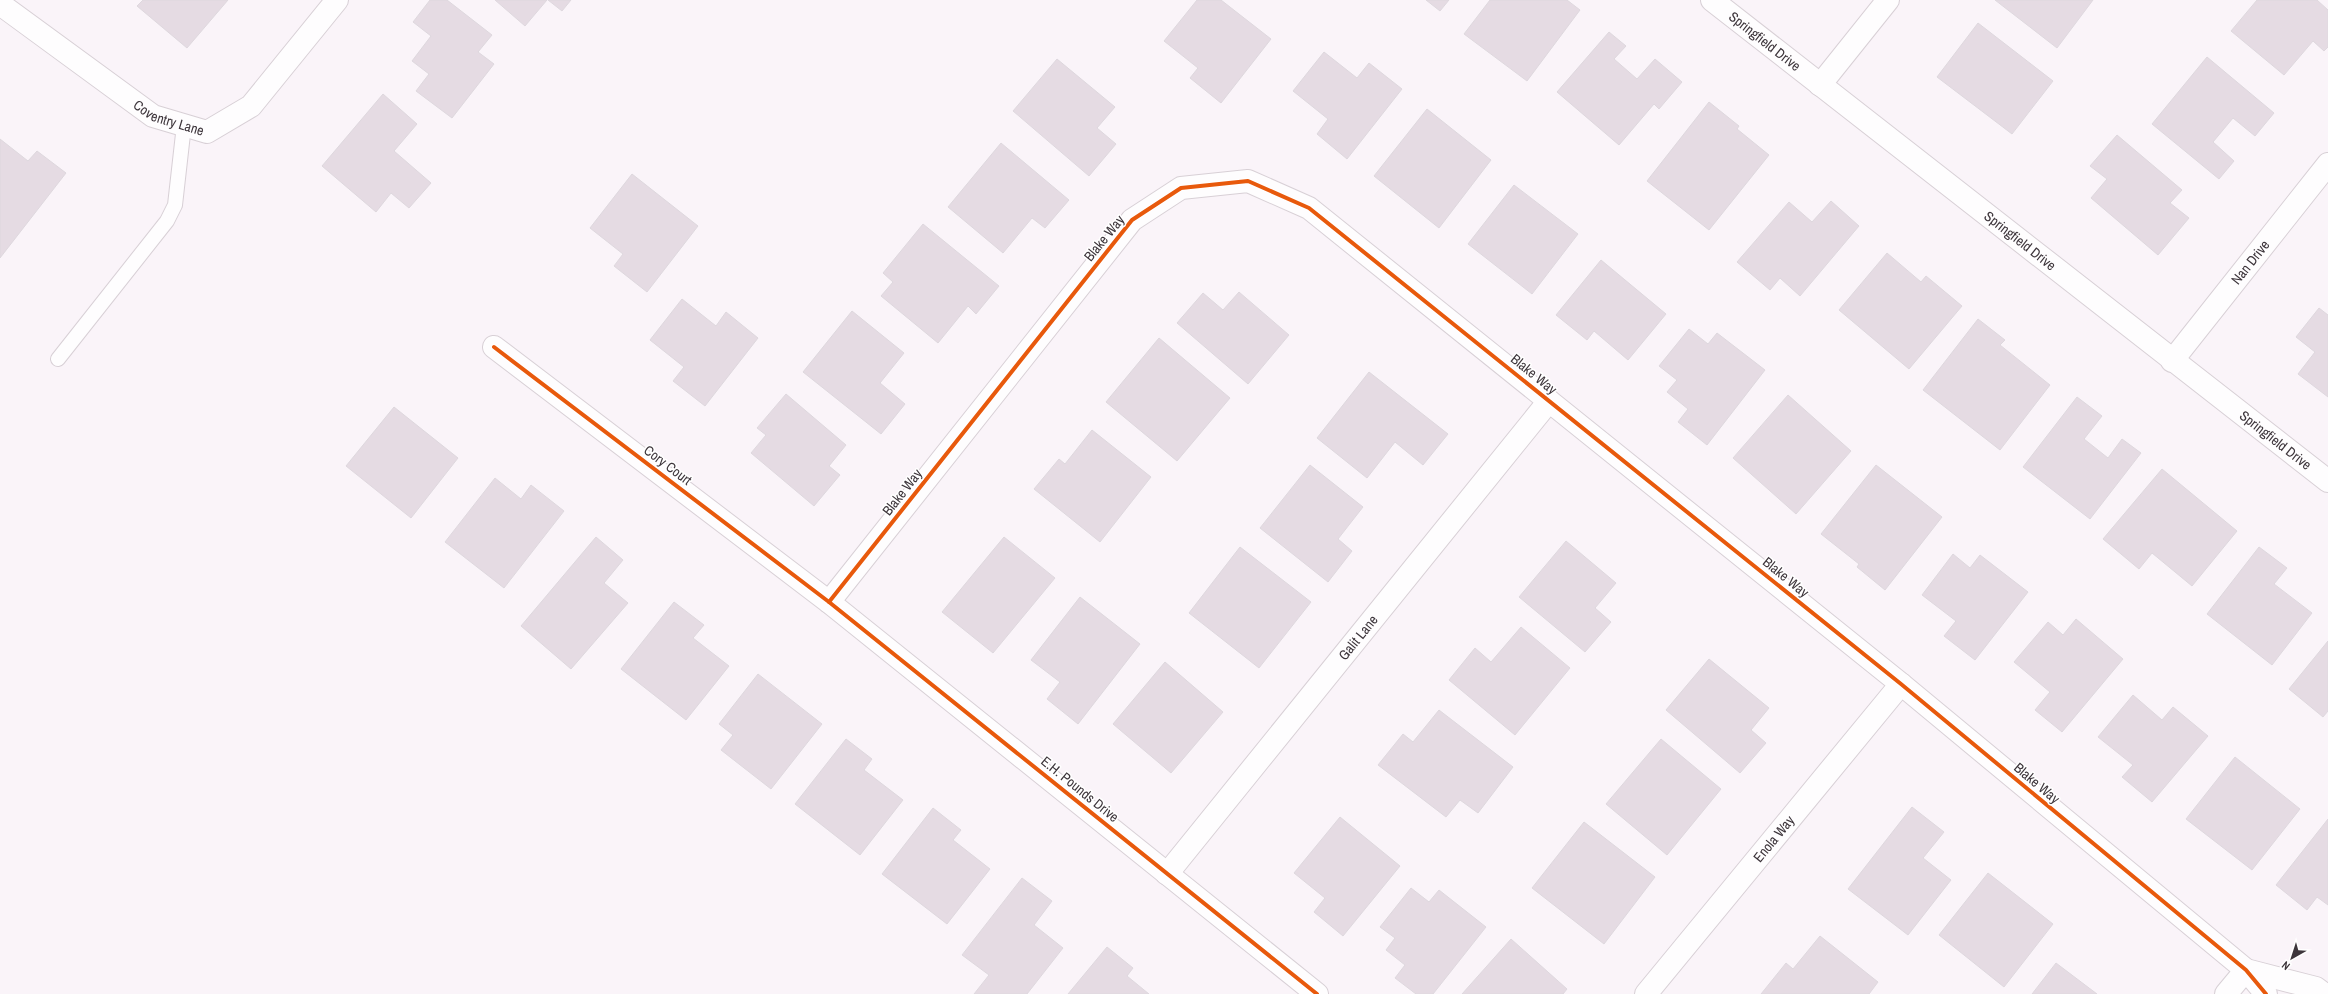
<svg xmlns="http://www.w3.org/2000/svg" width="2328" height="994" viewBox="0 0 2328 994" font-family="'Archivo Narrow',sans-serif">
<rect width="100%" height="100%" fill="#faf4f9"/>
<g fill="#e5dbe3" stroke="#ded8de">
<polygon points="143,0 228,0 187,48 137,6"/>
<polygon points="430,0 447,0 492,35 478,52 494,64 452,118 416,91 429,74 412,61 431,36 413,22"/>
<polygon points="495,0 547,0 525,26"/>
<polygon points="548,0 571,0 562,11"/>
<polygon points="1197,0 1221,0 1271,39 1221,103 1190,78 1198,68 1164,41"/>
<polygon points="1426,0 1449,0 1440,11"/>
<polygon points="1490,0 1567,0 1580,10 1527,81 1464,34"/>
<polygon points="1995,0 2093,0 2057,48"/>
<polygon points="2257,0 2317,0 2328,10 2328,47 2324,51 2313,41 2284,75 2231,31"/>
<polygon points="1978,23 2053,81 2012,134 1937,77"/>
<polygon points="1609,32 1626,46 1614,59 1637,79 1655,59 1682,82 1659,109 1654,104 1619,145 1557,92"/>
<polygon points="1324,52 1357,78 1369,63 1402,89 1347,159 1317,134 1328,119 1293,91"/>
<polygon points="2207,57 2274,113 2255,136 2233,118 2213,142 2234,161 2219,179 2152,124"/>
<polygon points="1057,59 1115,107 1097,128 1116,144 1089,176 1013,111"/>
<polygon points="383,94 417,124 394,151 431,183 409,208 391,193 376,212 322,166"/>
<polygon points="1709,102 1739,126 1737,129 1769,155 1709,230 1647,181"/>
<polygon points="1427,109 1491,160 1439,228 1374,176"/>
<polygon points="2117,135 2182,190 2170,203 2189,218 2158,255 2091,198 2107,179 2090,166"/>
<polygon points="0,139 28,161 37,151 66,173 0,258"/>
<polygon points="1001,143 1069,200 1045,228 1032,218 1003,253 948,207"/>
<polygon points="632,174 698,226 647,292 614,266 623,254 590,228"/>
<polygon points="1514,185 1578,234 1532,294 1468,244"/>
<polygon points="1831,201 1859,226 1800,296 1780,278 1770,290 1737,262 1789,202 1812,222"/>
<polygon points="923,224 999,286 976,314 968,306 938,343 881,296 893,282 883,273"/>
<polygon points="1887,253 1921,282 1926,276 1962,306 1909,369 1839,310"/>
<polygon points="1601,260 1666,314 1628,360 1594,331 1587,340 1556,315"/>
<polygon points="1239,292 1289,335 1248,384 1177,323 1203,293 1223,310"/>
<polygon points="682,299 716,326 726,312 758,338 705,406 673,381 684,367 650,340"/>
<polygon points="2319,308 2328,315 2328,397 2298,374 2315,352 2296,337"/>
<polygon points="852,311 904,353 880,383 905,404 881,434 803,372"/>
<polygon points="1978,319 2005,340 2000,345 2050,385 2000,450 1923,390"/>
<polygon points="1689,329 1708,344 1717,333 1765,370 1707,445 1678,422 1688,409 1667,392 1677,380 1659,366"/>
<polygon points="1159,338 1230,398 1177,461 1106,402"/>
<polygon points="1369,372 1448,434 1423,465 1395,442 1367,478 1317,438"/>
<polygon points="786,394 846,445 829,466 840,475 814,506 751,453 766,435 757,428"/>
<polygon points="1788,395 1851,451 1796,514 1733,458"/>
<polygon points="2077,397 2102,416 2084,439 2108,458 2122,439 2141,453 2090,519 2023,467"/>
<polygon points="394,407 458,458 411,518 346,466"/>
<polygon points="1092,430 1151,477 1100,542 1034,489 1059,459 1065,464"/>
<polygon points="1310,465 1363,507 1338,539 1352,551 1328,582 1260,528"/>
<polygon points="1876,465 1942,517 1885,590 1857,567 1859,564 1821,534"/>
<polygon points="2162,469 2237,531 2192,586 2152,553 2139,569 2103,539"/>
<polygon points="495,478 521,499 531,485 564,511 504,588 445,542"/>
<polygon points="596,537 623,560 604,583 628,603 571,669 521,626"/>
<polygon points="1004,537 1055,578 993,653 942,612"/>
<polygon points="1566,541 1616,583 1595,608 1611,622 1585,652 1519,597"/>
<polygon points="1240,547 1311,602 1259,668 1189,613"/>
<polygon points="2259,547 2287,568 2274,584 2312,613 2272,665 2207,614"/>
<polygon points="1953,554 1970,568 1980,555 2028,592 1975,660 1944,636 1956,621 1922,595"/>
<polygon points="1080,597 1140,644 1078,724 1047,699 1060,682 1031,660"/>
<polygon points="674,602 704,625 693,638 729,666 686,720 621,669"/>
<polygon points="2076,619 2123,659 2062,732 2035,710 2050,692 2014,662 2048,622 2063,635"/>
<polygon points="1521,627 1570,668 1515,735 1449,680 1475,648 1491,662"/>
<polygon points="2328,641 2328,711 2323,717 2289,689"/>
<polygon points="1709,659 1769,708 1751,730 1766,743 1740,773 1666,710"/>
<polygon points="1165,662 1223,712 1171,773 1113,724"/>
<polygon points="758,674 822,724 771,789 721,750 733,735 719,724"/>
<polygon points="2133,695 2162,720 2173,707 2208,736 2152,802 2122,777 2133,765 2098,737"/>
<polygon points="1439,710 1513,767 1478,813 1460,800 1446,817 1378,765 1403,734 1413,742"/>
<polygon points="846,739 872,759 864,770 903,800 860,855 795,804"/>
<polygon points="1661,739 1721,789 1667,855 1606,804"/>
<polygon points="2235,757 2300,809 2252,870 2186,819"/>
<polygon points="1912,807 1944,832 1923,858 1951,880 1908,935 1848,889"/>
<polygon points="933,808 961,830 953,840 990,869 947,924 882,874"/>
<polygon points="1340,817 1400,866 1343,936 1314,912 1325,898 1294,873"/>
<polygon points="2328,819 2328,905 2317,897 2307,910 2276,885"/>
<polygon points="1584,822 1655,877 1604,944 1532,888"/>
<polygon points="1988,873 2053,924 2004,987 1939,935"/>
<polygon points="1022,878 1052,901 1034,925 1063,948 1027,994 974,994 989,975 962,955"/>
<polygon points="1411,888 1429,902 1439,890 1486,927 1433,994 1416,994 1395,978 1405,965 1386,950 1395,938 1380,927"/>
<polygon points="1820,936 1878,982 1869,994 1761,994 1786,963 1793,969"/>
<polygon points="1511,939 1567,989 1563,994 1462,994"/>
<polygon points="1107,947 1133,968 1127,976 1149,994 1068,994"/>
<polygon points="2056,963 2097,994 2032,994"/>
</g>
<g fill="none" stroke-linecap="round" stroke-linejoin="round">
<defs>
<polyline id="service" points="58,359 167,221 175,205 184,125"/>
<g id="minor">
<path id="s1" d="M1712 0 2328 481"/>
<path id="s2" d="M0 4 153 116 207 132 251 106 337 0"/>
<polyline points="1820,85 1888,0"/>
<polyline points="494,347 829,602 1317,994"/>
<path id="s3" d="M2172 361 2328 164"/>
<polyline points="829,602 1132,220 1181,188 1248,181 1309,208 1901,684 2246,970 2266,994"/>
<path id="s4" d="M1167 874 1549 401"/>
<polyline points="2246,970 2316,988 2324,994"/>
<path id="s5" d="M1646 994 1901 684"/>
<polyline points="2226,994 2246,970"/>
</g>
</defs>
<use href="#service" stroke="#d8d0d6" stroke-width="16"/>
<use href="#minor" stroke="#d8d0d6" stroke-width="24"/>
<use href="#service" stroke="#fefdfe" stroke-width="14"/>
<use href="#minor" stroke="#fefdfe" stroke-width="22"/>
<defs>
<g id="cycleway">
<polyline points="494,347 829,602 1317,994"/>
<polyline points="829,602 1132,220 1181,188 1248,181 1309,208 1901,684 2246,970 2266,994"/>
</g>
</defs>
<use href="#cycleway" stroke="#fff" stroke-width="6"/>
<use href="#cycleway" stroke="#e8590c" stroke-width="4"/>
</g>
<g text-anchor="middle" stroke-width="3" stroke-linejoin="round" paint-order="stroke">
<g font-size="14" fill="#3d353b" stroke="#fff">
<text dy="5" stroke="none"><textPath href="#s1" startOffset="67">Springfield Drive</textPath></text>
<text dy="5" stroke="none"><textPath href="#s2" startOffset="205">Coventry Lane</textPath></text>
<text transform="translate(1104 238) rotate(-51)" y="5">Blake Way</text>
<text dy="5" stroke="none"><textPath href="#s1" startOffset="391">Springfield Drive</textPath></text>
<text dy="5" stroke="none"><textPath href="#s3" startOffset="126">Nan Drive</textPath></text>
<text transform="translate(1534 374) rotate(39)" y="5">Blake Way</text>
<text dy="5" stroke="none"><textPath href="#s1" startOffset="715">Springfield Drive</textPath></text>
<text transform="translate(668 465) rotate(37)" y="5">Cory Court</text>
<text transform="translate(902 492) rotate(-52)" y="5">Blake Way</text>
<text transform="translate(1786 577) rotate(39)" y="5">Blake Way</text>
<text dy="5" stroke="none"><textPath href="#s4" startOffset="304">Galit Lane</textPath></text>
<text transform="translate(2037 783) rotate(40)" y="5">Blake Way</text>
<text transform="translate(1080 789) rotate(39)" y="5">E.H. Pounds Drive</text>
<text dy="5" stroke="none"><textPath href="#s5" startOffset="201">Enola Way</textPath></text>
</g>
</g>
<g transform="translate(2292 958) rotate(219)" stroke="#ffffff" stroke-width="3" paint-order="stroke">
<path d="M0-3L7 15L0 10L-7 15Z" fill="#3d353b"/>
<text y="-6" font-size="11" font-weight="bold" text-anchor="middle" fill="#3d353b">N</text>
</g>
</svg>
